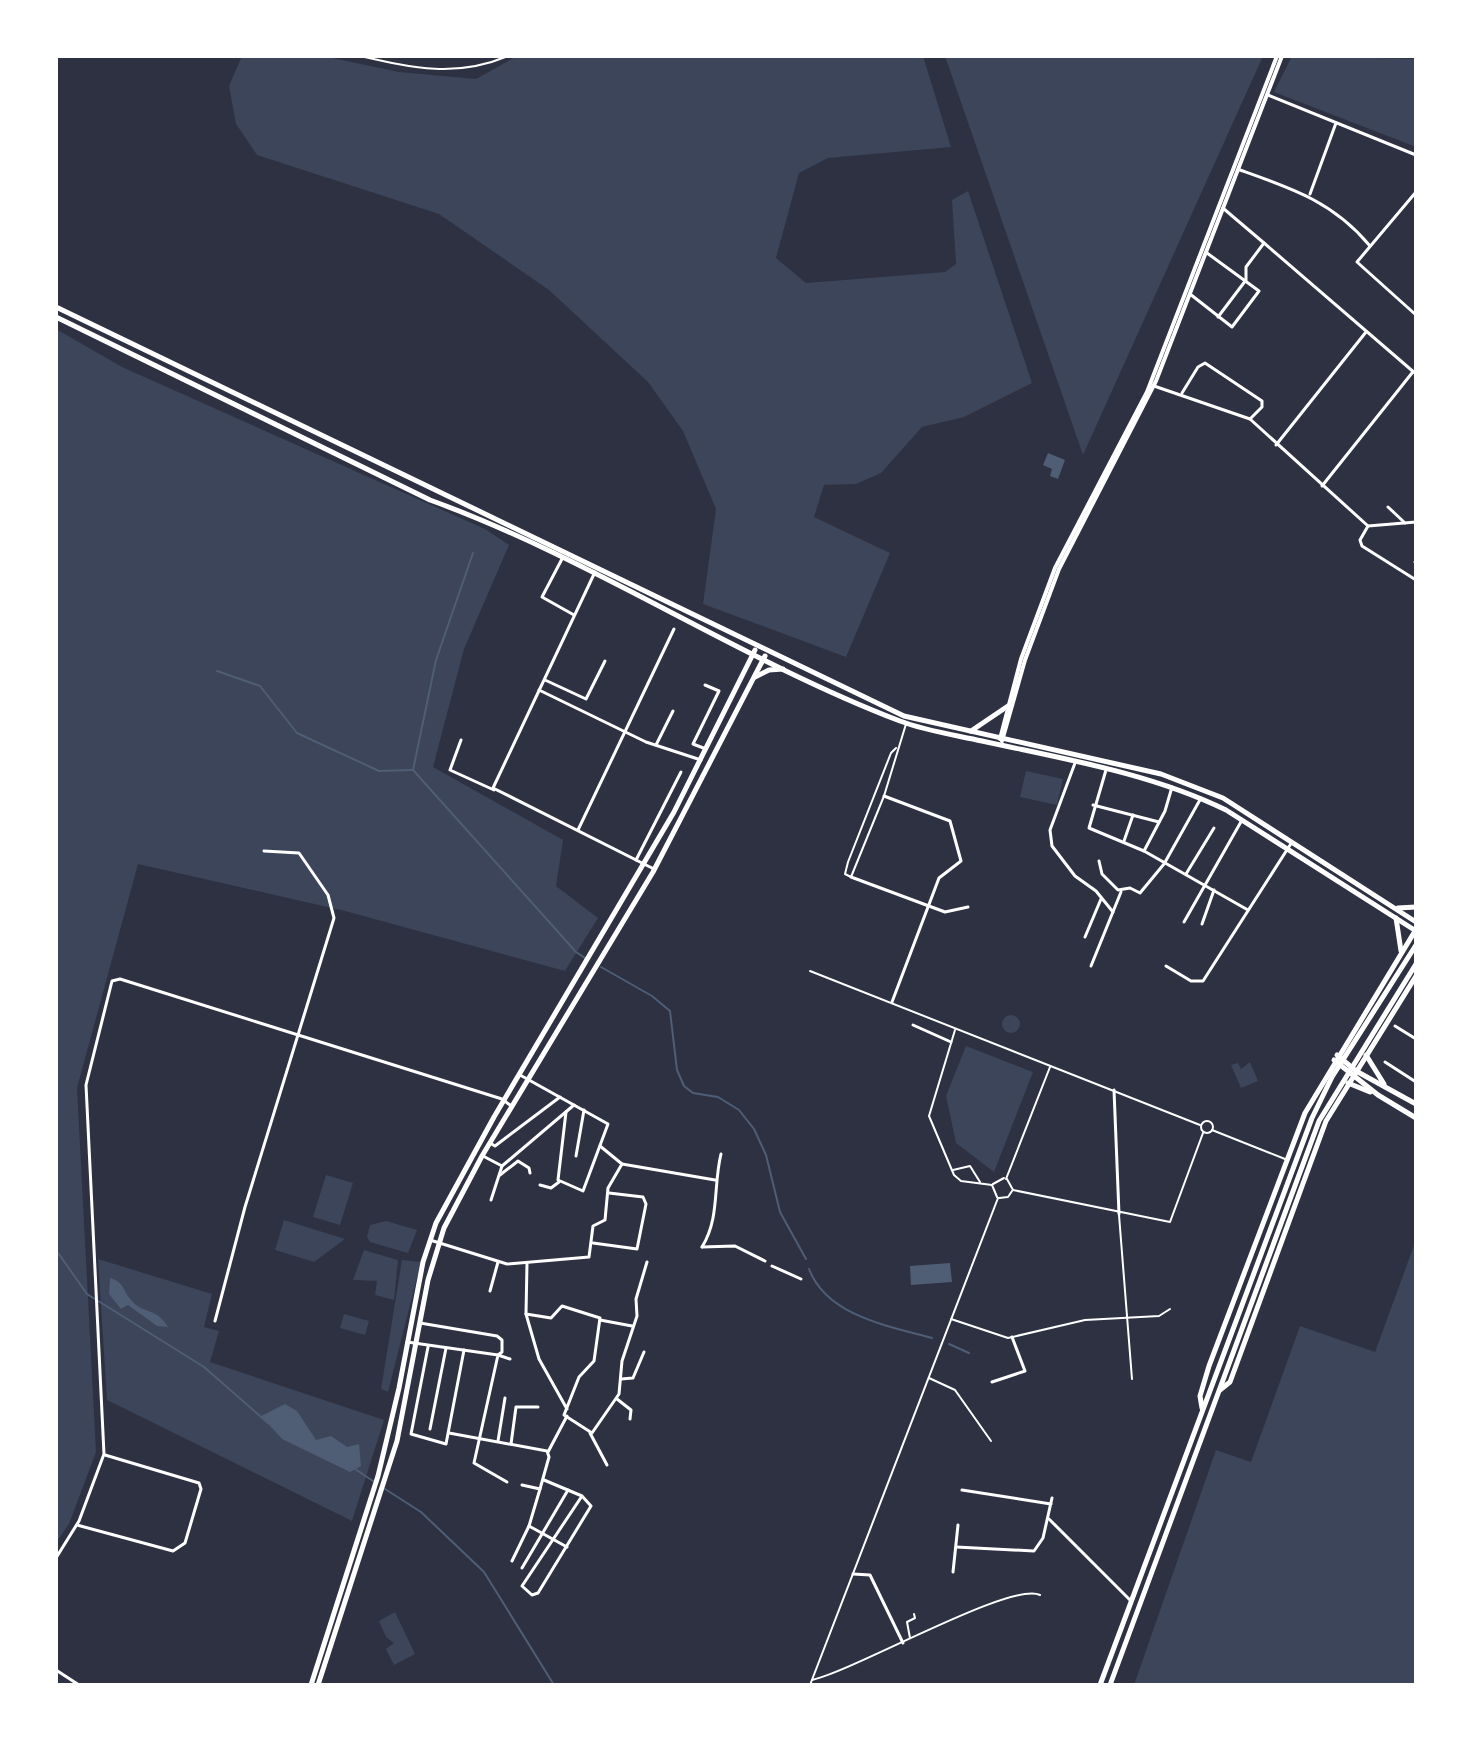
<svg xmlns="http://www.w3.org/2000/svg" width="1472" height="1741" viewBox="0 0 1472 1741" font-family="'IBM Plex Sans',sans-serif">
<rect width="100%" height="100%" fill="#2d3142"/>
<g fill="#3c4559">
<polygon points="242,56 323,56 399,72 476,79 517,56 923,56 951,147 828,158 799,173 776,258 806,283 945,272 956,264 952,200 968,191 1032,383 964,417 922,427 881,473 856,484 824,485 814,517 890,553 846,657 703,604 716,509 683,431 648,382 549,290 439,214 257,155 236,124 229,86"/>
<polygon points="945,56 1263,56 1083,455"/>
<polygon points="1292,56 1416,59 1416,147 1274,92"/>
<polygon points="56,329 122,367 485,529 509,545 464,649 433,767 563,840 556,886 598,918 565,971 345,911 138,864 77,1088 96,1452 69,1524 56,1543"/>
<polygon points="1026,771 1063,779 1057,805 1020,797"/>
<circle cx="1011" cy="1024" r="9"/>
<polygon points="966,1046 1033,1072 994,1172 956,1143 946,1096"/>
<polygon points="1250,1062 1258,1081 1241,1088 1231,1065 1238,1063 1241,1069"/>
<polygon points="326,1175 353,1183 340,1225 313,1217"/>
<polygon points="284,1220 345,1239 314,1262 275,1250"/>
<polygon points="386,1221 417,1230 408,1253 370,1242 367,1237 370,1225"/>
<polygon points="1416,1240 1416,1685 1134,1685 1216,1450 1251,1462 1300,1326 1375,1352"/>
<polygon points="364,1250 398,1260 394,1300 375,1295 377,1281 353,1280"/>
<polygon points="98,1259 212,1294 204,1327 219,1331 210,1362 384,1420 352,1521 107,1400"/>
<polygon points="402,1260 421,1262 388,1392 381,1389"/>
<polygon points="344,1314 369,1321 365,1335 340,1328"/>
<polygon points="395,1612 415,1654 394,1665 386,1649 394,1643 386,1637 379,1621"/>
</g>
<g fill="#4f5d75">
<polygon points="1048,453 1065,460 1058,479 1050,476 1052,469 1043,465"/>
<polygon points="950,1263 952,1282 911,1285 910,1266"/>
<path d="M110 1278C125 1282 123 1292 132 1301 143 1314 156 1307 168 1327L157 1326 128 1305 121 1309 109 1294Z"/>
<polygon points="285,1404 297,1411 316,1440 331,1436 347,1447 359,1444 361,1466 350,1472 282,1439 261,1416"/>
</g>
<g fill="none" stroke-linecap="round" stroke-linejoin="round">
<g stroke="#4f5d75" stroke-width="2">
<polyline points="473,553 436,660 413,770 576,952 585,958"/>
<polyline points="217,671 260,686 297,733 379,771 412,770"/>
<polyline points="601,967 652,996 670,1011 677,1070 684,1086 693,1093 718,1097 739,1110 754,1129 766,1155 780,1212 806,1259"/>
<polyline points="56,1250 87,1294 204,1367 268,1423"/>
<path d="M809 1269C827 1316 888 1326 932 1338"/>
<polyline points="949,1344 969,1353"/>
<polyline points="355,1469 373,1481"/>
<polyline points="385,1489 421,1512 484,1572 554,1685"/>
</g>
<g stroke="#fff" stroke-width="2">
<path d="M360 56C413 68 456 78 508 56"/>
<polyline points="896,748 891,753 848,862 845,874 851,877 884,796 906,724"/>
<polyline points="810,971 1200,1125"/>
<polyline points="955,1030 929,1116 954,1175 961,1181 992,1185"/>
<circle cx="1207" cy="1127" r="6"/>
<polyline points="1212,1130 1285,1159"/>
<polyline points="953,1170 970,1166 980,1182"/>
<polyline points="1006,1179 1050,1067"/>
<polyline points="1007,1179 1013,1190"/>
<polyline points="993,1184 1004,1178"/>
<polyline points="992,1185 997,1197"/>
<polyline points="1013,1190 1170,1222 1203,1133"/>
<polyline points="999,1198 1008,1197 1012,1191"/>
<polyline points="1119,1215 1132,1379"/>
<polyline points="951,1319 1008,1338 1085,1320 1159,1316 1170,1309"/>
<polyline points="929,1378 955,1390 991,1441"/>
<polyline points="910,1638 907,1622 915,1618 914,1614"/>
<path d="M812 1680C856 1670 1011 1581 1040 1595"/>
<polyline points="810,1685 998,1198"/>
</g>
<g stroke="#fff" stroke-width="3">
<polyline points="1224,209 1264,243"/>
<polyline points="1114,1090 1119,1214"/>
<polyline points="853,1574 870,1575 903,1643"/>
</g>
<g stroke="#fff" stroke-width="3">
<polyline points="1268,95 1416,155"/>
<path d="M1240 170C1291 188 1334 202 1370 246"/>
<polyline points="1416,192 1357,262 1416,315"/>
<polyline points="1310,194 1336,123"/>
<polyline points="1190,294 1232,327 1259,291 1207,253"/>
<polyline points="1218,317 1246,280 1246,267 1264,243 1416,374"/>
<polyline points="1154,386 1250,419 1368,526 1416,522"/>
<polyline points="1182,393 1198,367 1205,363 1262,401 1262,407 1250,419"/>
<polyline points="1276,445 1366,332"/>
<polyline points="1322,486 1412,373"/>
<polyline points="1388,507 1405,523"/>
<polyline points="1368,526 1360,540 1362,546 1416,580"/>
<polyline points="563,557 542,597 574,615"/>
<polyline points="1415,562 1416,560"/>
<polyline points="595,572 493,788 654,869"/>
<polyline points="545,680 586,699 605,661"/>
<polyline points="705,685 719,691 693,744 706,749"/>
<polyline points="539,690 646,742 701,760"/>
<polyline points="461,740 450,770 494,790"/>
<polyline points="656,745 673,711"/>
<polyline points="1075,763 1050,830 1052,846 1075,876 1096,891 1113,912"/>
<polyline points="1106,770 1089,828 1144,851 1248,910"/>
<polyline points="884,796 950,821 961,861 939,878 892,1002"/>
<polyline points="1093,805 1159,822"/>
<polyline points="578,830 674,629"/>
<polyline points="1124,841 1133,815"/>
<polyline points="1144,851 1165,811 1172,787"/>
<polyline points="636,860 681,772"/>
<polyline points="1099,861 1102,874 1118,890 1130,888 1140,893 1164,864 1201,798"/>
<polyline points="1186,874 1214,828"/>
<polyline points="851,877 945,912 968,907"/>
<polyline points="1184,922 1242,820"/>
<polyline points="1202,924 1214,890"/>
<polyline points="1085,937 1101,899"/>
<polyline points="1091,966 1121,892"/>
<polyline points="1166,966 1191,981 1203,981 1292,842"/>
<polyline points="913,1025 951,1042"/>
<polyline points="1395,1026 1416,1039"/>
<polyline points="1385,1062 1416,1082"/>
<polyline points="520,1075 608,1124 583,1191 558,1180 566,1112"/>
<polyline points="490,1143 495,1146 560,1097"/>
<polyline points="483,1156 502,1166 574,1105"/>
<polyline points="576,1156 584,1110"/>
<polyline points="622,1164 715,1180"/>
<polyline points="500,1175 518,1161 529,1168 530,1173"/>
<polyline points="540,1185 551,1188 559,1182"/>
<polyline points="491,1200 502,1166"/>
<polyline points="430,1240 507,1264 589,1257 593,1226 605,1220 608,1188 622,1164 600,1146"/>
<polyline points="593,1243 637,1249 646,1204 643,1197 609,1193"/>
<path d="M702 1247C720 1218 713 1186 721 1154"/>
<polyline points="702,1247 735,1246 765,1261"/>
<polyline points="772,1266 801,1279"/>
<polyline points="490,1291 498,1262"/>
<polyline points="526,1314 527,1263"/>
<polyline points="600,1320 632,1326"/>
<polyline points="215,1321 245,1207 334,918 328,895 299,853 264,851"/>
<polyline points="420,1323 497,1336 502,1340 502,1352 498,1355 510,1359"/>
<polyline points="407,1342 498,1355 474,1463 507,1482"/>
<polyline points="428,1347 411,1434 446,1444 464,1350"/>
<polyline points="621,1379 633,1378 644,1352"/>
<polyline points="992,1382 1025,1371 1012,1337"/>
<polyline points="617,1399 631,1410 630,1419"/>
<polyline points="567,1409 539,1359 526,1314 551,1318 562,1306 600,1318 594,1361 579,1377 564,1415 592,1433 619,1394 622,1361 637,1316 636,1299 647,1262"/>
<polyline points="430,1429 446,1348"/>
<polyline points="449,1433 547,1451 549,1457 540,1489 522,1485"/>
<polyline points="590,1433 607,1465"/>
<polyline points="498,1441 505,1398"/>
<polyline points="511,1444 516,1407 538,1407"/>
<polyline points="548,1452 567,1416"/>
<polyline points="544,1480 582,1496 591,1506 538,1593 532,1595 522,1586 582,1496"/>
<polyline points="962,1490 1051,1504"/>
<polyline points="1049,1519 1131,1601"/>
<polyline points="77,1525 173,1551 185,1543 201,1489 199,1483 105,1455"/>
<polyline points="529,1526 567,1547"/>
<polyline points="956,1547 1034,1551 1043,1538 1052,1498"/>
<polyline points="56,1558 79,1521 104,1454 86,1085 112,981 120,979 502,1099 510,1105"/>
<polyline points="512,1561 529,1526 540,1489"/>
<polyline points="522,1568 568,1490"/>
<polyline points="953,1572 958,1525"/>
<polyline points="56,1670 79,1685"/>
</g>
<g stroke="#fff" stroke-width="4">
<polyline points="1000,739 1021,659 1055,568 1147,392 1277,56"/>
<polyline points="1002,741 1025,660 1059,569 1156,381 1282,56"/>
</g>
<g stroke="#fff" stroke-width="5">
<polyline points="56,307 904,716 1161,774 1223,798 1416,922"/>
<path d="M56 317 430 500C593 559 738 659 900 721 926 731 955 735 982 741 1064 759 1150 773 1226 810L1416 931"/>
<polyline points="755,677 769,670 783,669"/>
<polyline points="971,731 1008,706"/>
<polyline points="1398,908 1416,907"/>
<polyline points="1396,918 1401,951"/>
<polyline points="1337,1055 1356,1071 1416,1104"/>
<polyline points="1366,1055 1384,1084"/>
<polyline points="1334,1060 1378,1095 1416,1118"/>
<polyline points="1348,1083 1370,1092"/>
<polyline points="1220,1390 1230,1382 1326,1121 1416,976"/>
<polyline points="1202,1408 1200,1396 1209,1366 1305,1113 1415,931"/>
<polyline points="311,1685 378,1476 399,1388 423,1262 436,1223 494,1117 674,812 755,650"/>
<polyline points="318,1685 397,1441 428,1280 444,1228 482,1156 653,872 765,656"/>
</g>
<g stroke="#fff" stroke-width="5">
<polyline points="1100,1685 1312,1118 1332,1077 1416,945"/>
<polyline points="1110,1685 1319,1121 1416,964"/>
</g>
</g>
<rect width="1472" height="1741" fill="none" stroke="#ffffff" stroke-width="116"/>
</svg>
